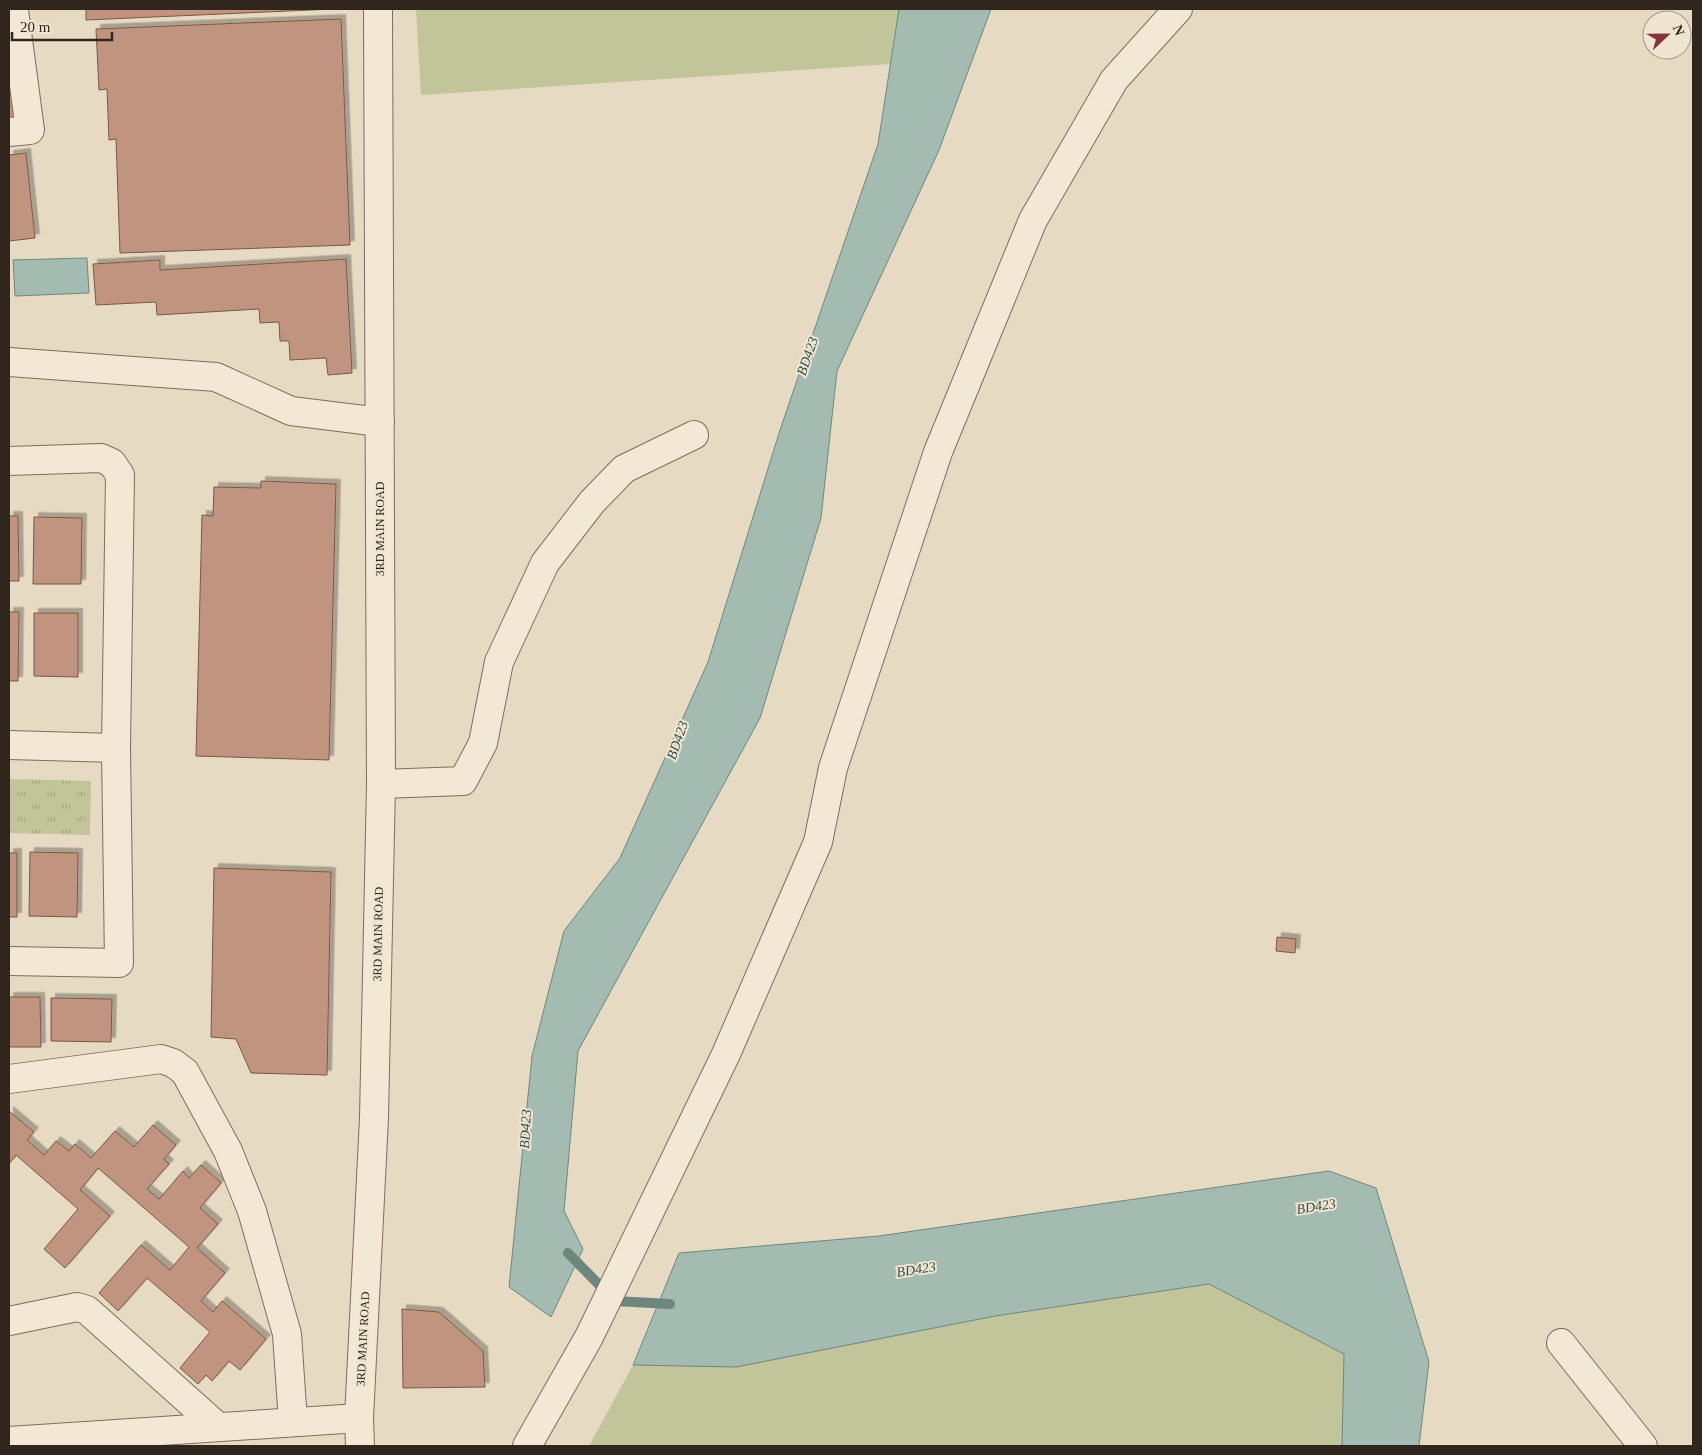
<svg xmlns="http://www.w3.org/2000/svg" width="1702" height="1455" viewBox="0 0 1702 1455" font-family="Georgia,serif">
<defs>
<pattern id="park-tufts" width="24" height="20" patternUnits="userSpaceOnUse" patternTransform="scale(1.25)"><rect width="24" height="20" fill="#c2c499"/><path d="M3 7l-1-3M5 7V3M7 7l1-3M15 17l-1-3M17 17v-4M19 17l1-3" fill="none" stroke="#a7a883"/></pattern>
<filter id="shadow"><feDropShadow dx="4.5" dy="-4.5" stdDeviation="0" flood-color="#0004"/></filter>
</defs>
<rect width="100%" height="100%" fill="#e7dac3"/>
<g fill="#c2c499">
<polygon points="416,9 899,9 891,64 421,95"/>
<polygon points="1209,1284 1344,1354 1342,1446 589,1446 633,1365 736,1367 995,1316"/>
</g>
<polygon fill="url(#park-tufts)" points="9,779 91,781 90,835 9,833"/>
<g fill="#a4bbb2" stroke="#6d877f">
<polygon points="899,9 991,9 939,150 837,371 821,518 760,718 578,1051 564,1211 583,1249 551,1317 509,1287 532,1056 564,931 620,858 708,662 780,430 878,144"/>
<polygon points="87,258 89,293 15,296 13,260"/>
<polygon points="1329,1171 1376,1188 1429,1362 1419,1446 1342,1446 1344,1354 1209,1284 995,1316 736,1367 633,1365 679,1253 879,1236"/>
</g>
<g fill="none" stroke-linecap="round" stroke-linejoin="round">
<polyline stroke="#6d877f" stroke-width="10" points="568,1253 615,1301 670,1304"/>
</g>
<g fill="#c0947e" stroke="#7b5745" filter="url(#shadow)">
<polygon points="86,9 334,9 86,20"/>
<polygon points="341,19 350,245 120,253 116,139 109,140 107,89 99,90 96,29"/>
<polygon points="9,27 23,122 9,123"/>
<polygon points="26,153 35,238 9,241 9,155"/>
<polygon points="346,259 352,373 328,375 326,358 290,360 289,341 280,341 279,322 260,323 259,309 157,315 156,302 96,305 93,264 160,260 160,270"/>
<polygon points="261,481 336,484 329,760 196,756 202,515 213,516 214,487 261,488"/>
<polygon points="9,516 18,516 19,581 9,581"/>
<polygon points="34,517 82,518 81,584 33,584"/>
<polygon points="9,612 19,612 18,681 9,681"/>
<polygon points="34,613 78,613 78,677 34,676"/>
<polygon points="30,852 78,853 77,917 29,916"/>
<rect x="9" y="853" width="8" height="64"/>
<polygon points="214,868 331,872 327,1075 251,1073 236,1039 211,1037"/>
<polygon points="1277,937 1296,939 1295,953 1276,951"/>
<polygon points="9,997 40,997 41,1047 9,1047"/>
<polygon points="51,998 112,999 111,1042 51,1041"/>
<polygon points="9,1111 34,1132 27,1140 44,1155 56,1141 69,1151 75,1144 91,1158 115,1131 134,1147 153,1125 176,1145 164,1159 169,1164 147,1189 159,1199 183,1171 189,1178 201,1165 221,1183 200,1208 218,1224 197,1248 225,1273 201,1301 213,1312 222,1301 266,1339 240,1370 229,1361 212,1381 206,1375 198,1384 180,1368 210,1332 147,1278 118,1311 99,1293 141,1245 170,1270 189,1247 98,1168 80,1190 110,1216 65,1268 44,1249 78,1209 16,1155 9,1164"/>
<polygon points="402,1309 439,1312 483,1351 485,1387 403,1388"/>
</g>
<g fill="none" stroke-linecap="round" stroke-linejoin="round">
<defs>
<g id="minor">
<polyline points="9,10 14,10 30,130 9,132"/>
<polyline points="9,362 216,377 291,411 380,422"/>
<polyline points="9,461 101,458 112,463 120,475 116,748 119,963 9,961"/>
<polyline points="9,745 116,748"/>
<polyline points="381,784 463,781 483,743 499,662 545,563 592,502 624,469 694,435"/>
<polyline points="9,1079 161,1059 173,1063 185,1072 228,1151 252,1211 287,1334 293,1422"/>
<polyline points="9,1321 77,1307 87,1310 218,1427"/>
<polyline points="1561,1343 1643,1446"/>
<polyline points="9,1441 359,1418"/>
<polyline points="360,1446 359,1418 374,1118 381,784 378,9"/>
<polyline points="527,1446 589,1337 726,1054 818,842 833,768 938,452 1033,220 1114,80 1178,9"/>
</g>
</defs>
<use href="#minor" stroke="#7f6c5c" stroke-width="30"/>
<use href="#minor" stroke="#f3e8d5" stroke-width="28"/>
</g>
<g text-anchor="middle" stroke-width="4" stroke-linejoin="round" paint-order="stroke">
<g font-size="12" fill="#31261e" stroke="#f0e5d1">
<text transform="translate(380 529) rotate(-90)" y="4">3RD MAIN ROAD</text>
<text transform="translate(378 934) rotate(-89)" y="4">3RD MAIN ROAD</text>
<text transform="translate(363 1339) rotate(-87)" y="4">3RD MAIN ROAD</text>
</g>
<g font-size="14" font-style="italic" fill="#2f4f4a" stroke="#f0e5d1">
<text transform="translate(807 356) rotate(-71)" y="5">BD423</text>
<text transform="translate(677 740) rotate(-71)" y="5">BD423</text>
<text transform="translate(525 1129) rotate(-87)" y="5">BD423</text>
<text transform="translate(1316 1206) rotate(-9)" y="5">BD423</text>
<text transform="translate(916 1269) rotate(-9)" y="5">BD423</text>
</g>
</g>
<rect width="1702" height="1455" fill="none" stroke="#31261e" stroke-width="20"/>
<g transform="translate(1667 35) rotate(68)"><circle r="24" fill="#f0e5d1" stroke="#a49989"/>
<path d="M0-4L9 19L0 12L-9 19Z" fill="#86343b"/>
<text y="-8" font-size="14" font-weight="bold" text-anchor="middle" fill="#31261e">N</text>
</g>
<path d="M12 32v8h100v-8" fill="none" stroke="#31261e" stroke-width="2.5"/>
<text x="20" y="32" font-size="15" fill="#31261e" stroke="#f0e5d1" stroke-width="4" paint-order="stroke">20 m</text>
</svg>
